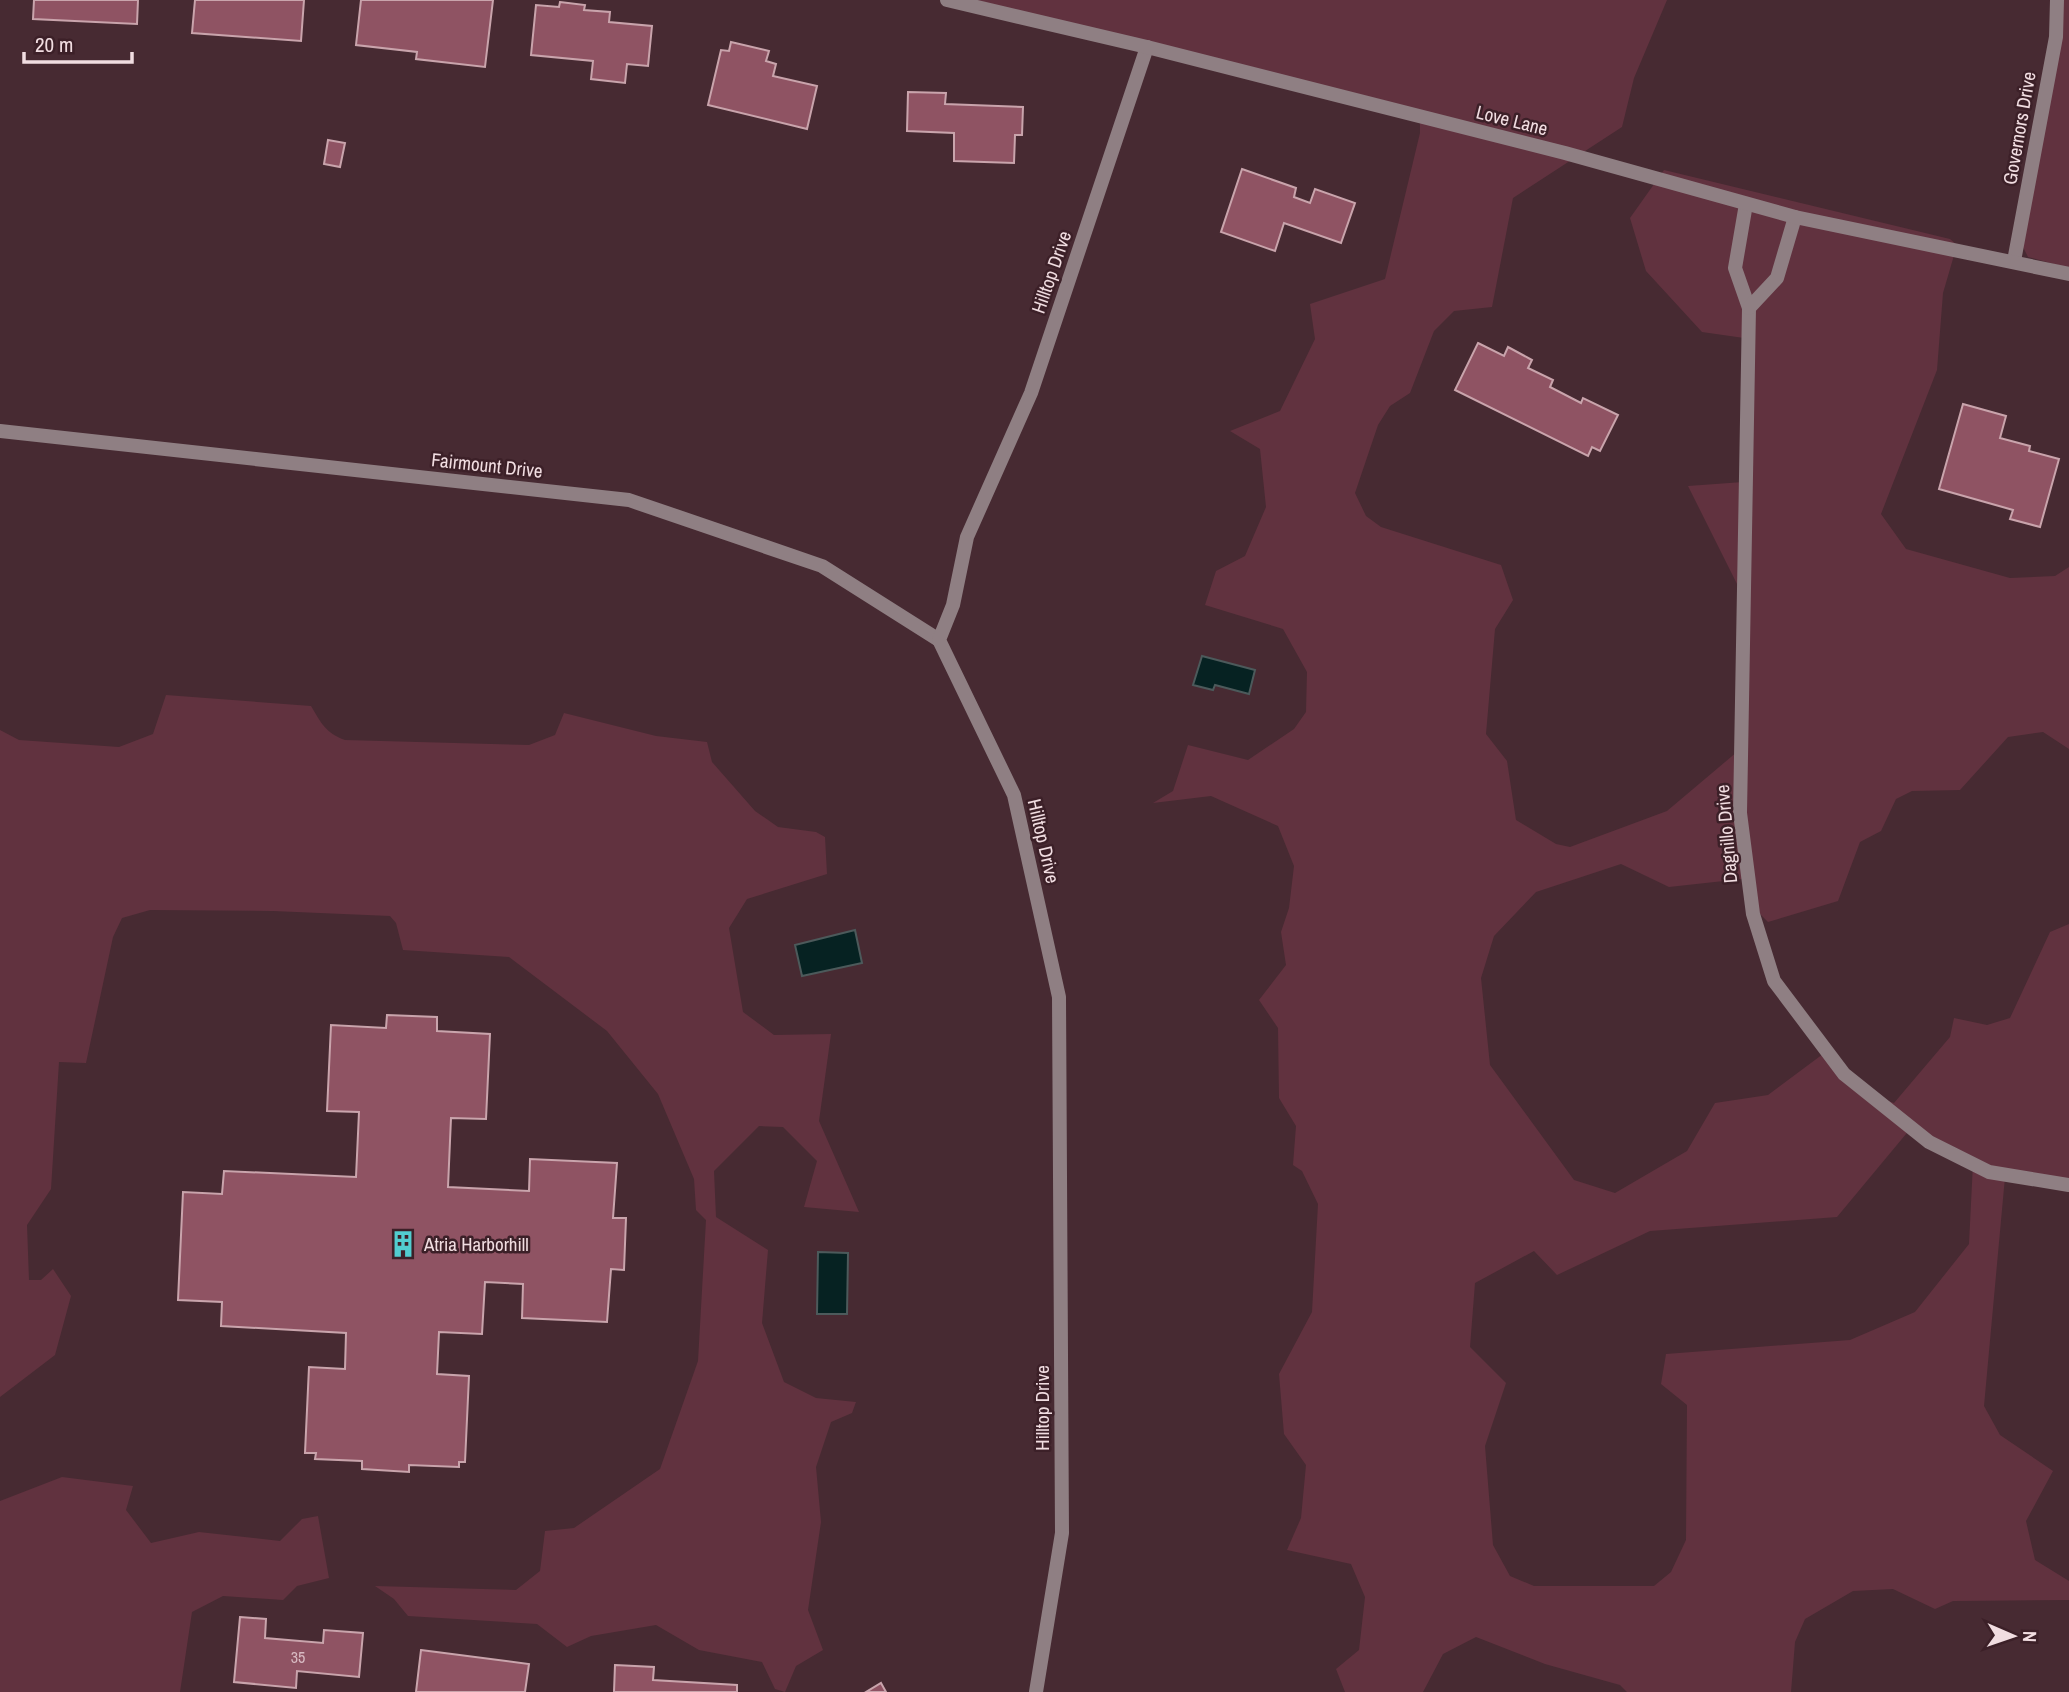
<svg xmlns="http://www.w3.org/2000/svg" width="2069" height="1692" viewBox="0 0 2069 1692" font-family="'Archivo Narrow',sans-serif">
<rect width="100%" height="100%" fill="#472a32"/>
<g fill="#61323f" fill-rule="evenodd">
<path d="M973 0H1667L1634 78 1622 127 1513 198 1492 307 1454 311 1434 331 1410 393 1390 406 1378 425 1355 493 1366 516 1381 527 1501 565 1513 600 1495 629 1486 734 1507 761 1516 820 1556 844 1570 847 1667 811 1744 746 1747 604 1688 486 1743 482 1751 339 1702 332 1646 271 1630 218 1664 170 1950 239 1957 245 1943 293 1937 370 1881 514 1906 549 2010 578 2055 576 2069 567V749L2043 732 2008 737 1960 790 1912 791 1896 799 1881 831 1860 842 1838 901 1768 922 1760 914 1751 878 1669 887 1621 864 1536 892 1494 936 1481 978 1490 1065 1574 1180 1615 1193 1687 1151 1715 1103 1768 1095 1823 1054 1877 1097 1894 1103 1950 1037 1954 1018 1987 1025 2010 1018 2050 932 2069 924V1179L2005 1177 1984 1406 2000 1435 2053 1471 2026 1521 2035 1560 2069 1581V1600L1953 1601 1935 1609 1893 1589 1853 1591 1805 1619 1795 1642 1791 1692H1627L1620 1685 1545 1664 1476 1637 1443 1654 1423 1692H1345L1336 1669 1359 1650 1365 1597 1351 1564 1287 1550 1301 1518 1306 1465 1284 1434 1279 1374 1312 1312 1318 1204 1302 1171 1293 1165 1296 1126 1279 1098 1278 1028 1259 1000 1286 965 1281 932 1289 908 1294 866 1278 826 1211 796 1153 803 1173 791 1188 745 1248 760 1294 729 1306 712 1307 672 1283 629 1205 605 1216 571 1245 556 1266 507 1260 449 1230 431 1280 411 1315 339 1310 304 1385 279 1420 133V113ZM1911 1128 1973 1163 1969 1244 1915 1312 1850 1340 1666 1354 1661 1384 1687 1405 1686 1540 1671 1572 1654 1586H1534L1510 1576 1493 1545 1485 1446 1506 1383 1470 1347 1475 1283 1534 1251 1557 1275 1650 1231 1837 1217Z"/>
<polygon points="2063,0 2069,0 2069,268 2028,257 2022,245"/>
<path d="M166 695 311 706C321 723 326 733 345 740L529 745 555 735 564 713 656 736 707 742 712 762 755 811 778 827 816 832 825 837 827 874 747 899 729 928 743 1012 774 1035 831 1034 819 1121 859 1212 804 1207 817 1161 783 1127 759 1126 714 1171 716 1217 768 1250 762 1323 784 1382 816 1398 856 1402 852 1413 831 1422 816 1467 821 1522 808 1610 823 1650 796 1666 785 1692 775 1689 762 1662 699 1650 656 1625 591 1636 567 1647 537 1624 408 1616 394 1599 375 1586 516 1590 540 1571 545 1531 574 1528 660 1469 698 1361 706 1220 696 1210 694 1179 658 1094 607 1031 509 957 403 950 396 923 390 916 273 911 150 910 122 918 113 937 86 1063 59 1062 51 1189 27 1225 29 1280H41L53 1269 71 1296 55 1355 0 1397V730L19 740 119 747 153 734Z"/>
<polygon points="62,1477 133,1486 126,1510 151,1543 199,1532 280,1541 302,1519 318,1516 329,1578 297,1586 283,1600 223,1596 192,1612 180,1692 0,1692 0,1501"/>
</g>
<g fill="#062222" stroke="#4c5a5b" stroke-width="2">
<polygon points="1202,656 1255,670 1249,694 1215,685 1213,690 1193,685"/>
<polygon points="855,930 862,963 802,976 795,945"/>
<polygon points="818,1252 848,1253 847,1314 817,1314"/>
</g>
<g fill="#8f5363" stroke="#c9a4ac" stroke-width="2">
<polygon points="34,0 138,0 137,24 33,19"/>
<polygon points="195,0 304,0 301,41 192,33"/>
<polygon points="361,0 493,0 485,67 416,59 417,52 356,45"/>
<polygon points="560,2 585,5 584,10 610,12 609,22 652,26 648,66 627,64 625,83 591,79 593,61 531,55 536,5 559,7"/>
<polygon points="731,42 769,51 766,61 776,64 773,76 817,86 807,129 708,105 721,50 729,51"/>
<polygon points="908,92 946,93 945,104 1023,107 1022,135 1015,135 1014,163 954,161 954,133 907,131"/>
<polygon points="328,140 345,143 340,167 324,164"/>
<polygon points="1242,169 1296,188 1294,197 1310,203 1315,189 1355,203 1341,243 1284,223 1275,251 1221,232"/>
<polygon points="1478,343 1504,356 1508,347 1532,360 1528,368 1553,380 1550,387 1581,403 1583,398 1618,415 1600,451 1592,447 1588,456 1455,390"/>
<polygon points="1963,404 2006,416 2000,438 2030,446 2029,451 2059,459 2040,527 2010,519 2013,510 1939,489"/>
<polygon points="387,1015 437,1017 437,1031 490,1034 486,1119 451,1118 448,1187 529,1191 530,1159 617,1163 613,1218 626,1218 624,1270 611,1269 607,1322 522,1318 523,1284 485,1282 482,1334 439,1332 437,1374 469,1376 465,1462 459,1462 459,1467 409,1465 409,1472 362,1469 362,1461 315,1459 316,1453 305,1453 309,1367 345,1369 346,1333 221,1326 222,1302 178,1300 183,1192 222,1194 224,1171 356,1177 359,1112 327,1111 331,1025 386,1028"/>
<polygon points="240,1617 266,1619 265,1638 323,1643 324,1630 363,1633 359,1677 297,1671 296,1688 234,1682"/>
<polygon points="421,1650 529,1664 525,1692 416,1692"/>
<polygon points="615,1665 654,1667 653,1680 737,1685 737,1692 614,1692"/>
<polygon points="881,1683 886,1692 866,1692"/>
</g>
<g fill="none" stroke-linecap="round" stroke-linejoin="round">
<g stroke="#8f7f83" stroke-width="14">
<polyline points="1746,204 1735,268 1749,308 1740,813 1753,914 1774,981 1844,1074 1929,1142 1989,1172 2069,1185"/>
<polyline points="2014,261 2056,37 2057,0"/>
<polyline points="1749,308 1777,278 1795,217"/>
<polyline points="0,431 629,500 822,566 939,640"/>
<polyline points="1036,1692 1062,1533 1059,997 1014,795 939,640 953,605 967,537 1031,393 1147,47"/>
</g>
<polyline stroke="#8f7f83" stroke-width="14" points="947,0 1147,47 1565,153 1795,217 2069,274"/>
</g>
<defs>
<symbol id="building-bare" viewBox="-9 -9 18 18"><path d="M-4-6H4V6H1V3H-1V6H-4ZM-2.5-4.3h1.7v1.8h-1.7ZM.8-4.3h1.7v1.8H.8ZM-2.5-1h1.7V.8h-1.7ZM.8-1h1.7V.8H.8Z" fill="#52cdd0" stroke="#3c2028" stroke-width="2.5" paint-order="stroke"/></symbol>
</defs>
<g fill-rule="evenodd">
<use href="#building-bare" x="384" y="1225" width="38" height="38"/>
</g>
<g text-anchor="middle" stroke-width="5" stroke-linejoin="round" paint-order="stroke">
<g font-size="16" fill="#d8bac2">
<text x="298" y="1663">35</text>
</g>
<g font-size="19" fill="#f1dde1" stroke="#3c2028">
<text transform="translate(1512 120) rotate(14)" y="7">Love Lane</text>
<text transform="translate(2019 128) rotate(-80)" y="7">Governors Drive</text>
<text transform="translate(1051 272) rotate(-71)" y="7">Hilltop Drive</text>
<text transform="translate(487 465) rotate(6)" y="7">Fairmount Drive</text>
<text transform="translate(1726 834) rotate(-95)" y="7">Dagnillo Drive</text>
<text transform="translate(1044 841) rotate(77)" y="7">Hilltop Drive</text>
<text transform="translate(1042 1408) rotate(-90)" y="7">Hilltop Drive</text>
</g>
<g font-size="19" fill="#f1dde1" stroke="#3c2028" text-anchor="start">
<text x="424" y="1251">Atria Harborhill</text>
</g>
</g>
<g transform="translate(2013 1636) rotate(92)" stroke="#3c2028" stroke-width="5" paint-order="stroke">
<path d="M0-5L12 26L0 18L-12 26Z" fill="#f1dde1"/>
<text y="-10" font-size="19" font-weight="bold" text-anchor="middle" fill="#f1dde1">N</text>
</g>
<path d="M24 52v10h108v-10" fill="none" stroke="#f1dde1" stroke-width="3.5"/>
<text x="35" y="52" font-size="21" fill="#f1dde1" stroke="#3c2028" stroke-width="5" paint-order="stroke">20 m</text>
</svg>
